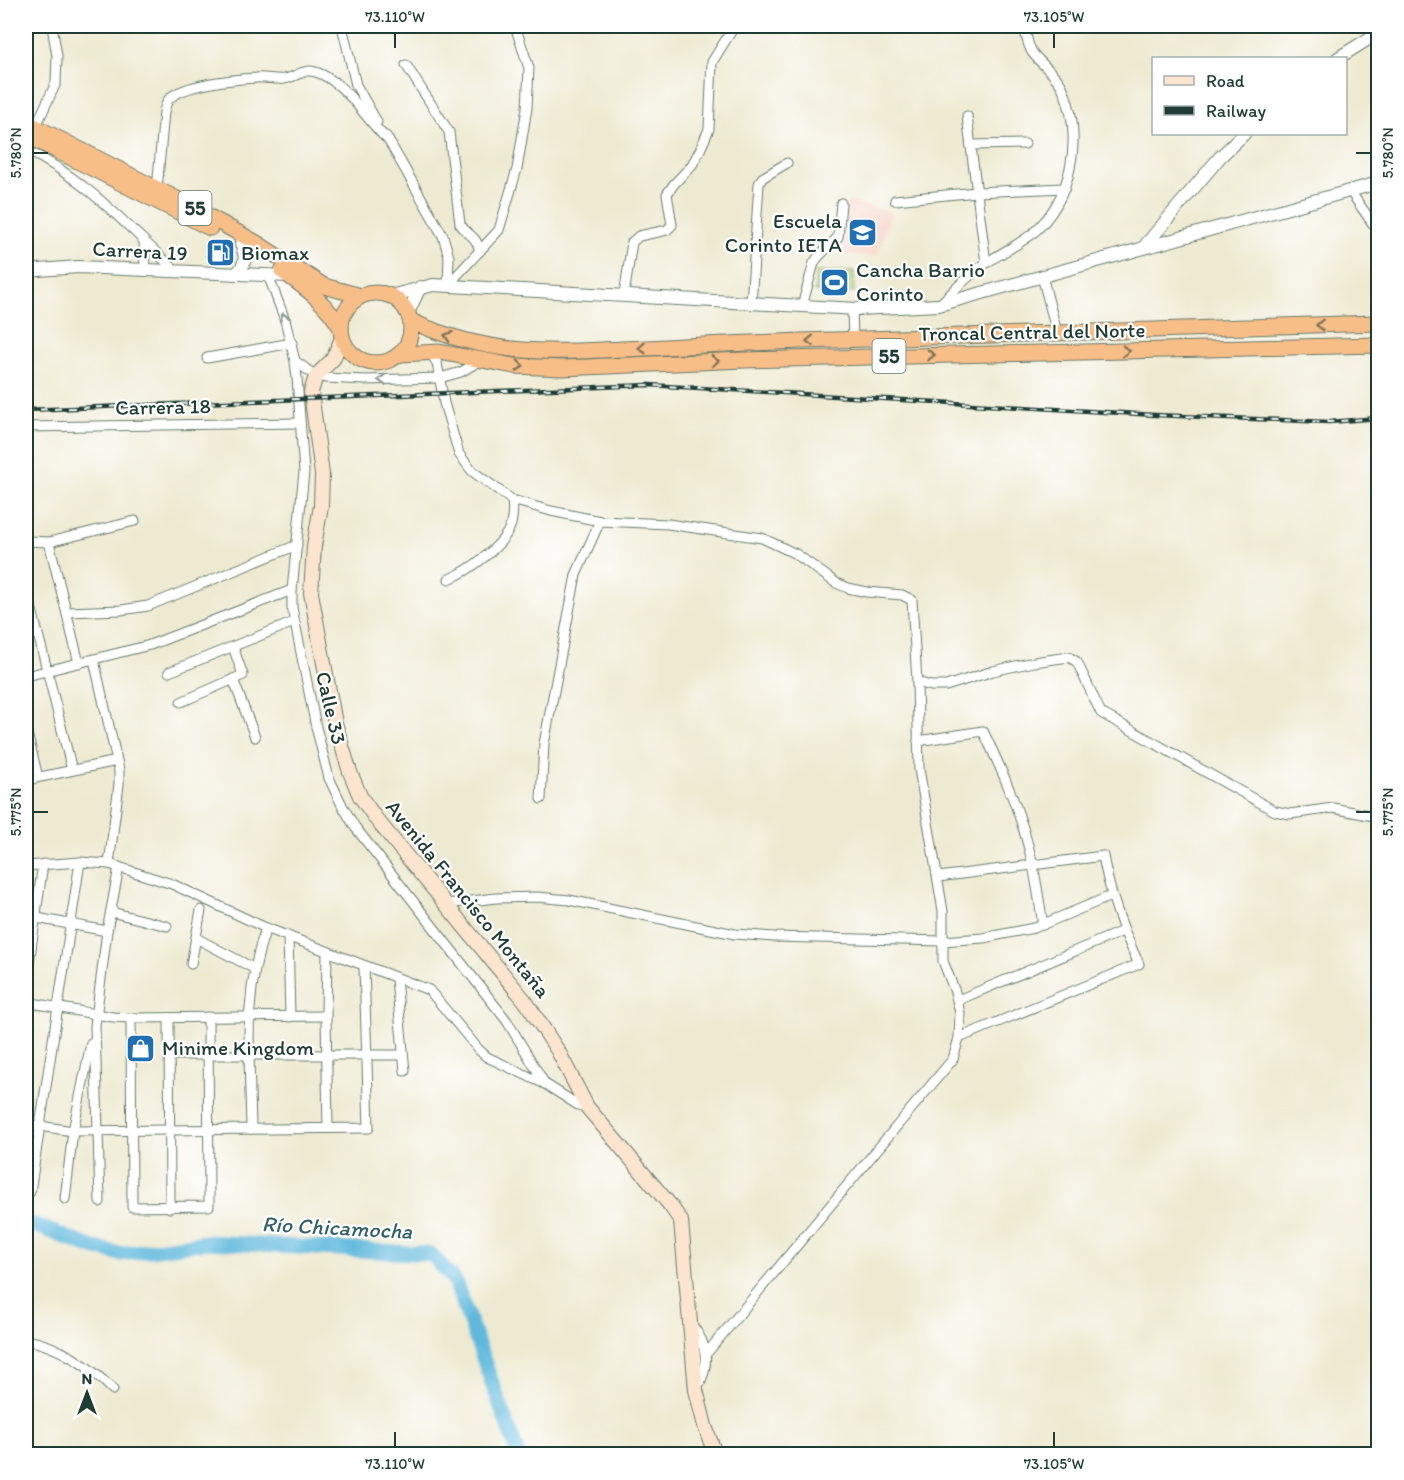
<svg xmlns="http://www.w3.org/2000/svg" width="1404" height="1480" viewBox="0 0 1404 1480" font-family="Itim,sans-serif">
<rect width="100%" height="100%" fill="#fff"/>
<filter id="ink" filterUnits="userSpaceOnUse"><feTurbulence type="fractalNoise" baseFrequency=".0167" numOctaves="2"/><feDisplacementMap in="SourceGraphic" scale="12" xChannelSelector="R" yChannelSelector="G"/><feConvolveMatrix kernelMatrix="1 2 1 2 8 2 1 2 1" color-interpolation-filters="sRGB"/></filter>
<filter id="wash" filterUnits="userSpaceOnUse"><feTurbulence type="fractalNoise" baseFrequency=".008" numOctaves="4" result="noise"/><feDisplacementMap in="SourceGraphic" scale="24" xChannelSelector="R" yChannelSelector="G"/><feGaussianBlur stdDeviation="1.35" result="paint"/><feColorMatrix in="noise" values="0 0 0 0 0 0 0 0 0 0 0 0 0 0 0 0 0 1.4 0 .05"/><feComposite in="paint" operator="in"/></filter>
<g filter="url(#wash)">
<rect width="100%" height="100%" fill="#eeead1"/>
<polygon fill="#f6d2c5" points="847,201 891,212 877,256 840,254"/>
<rect fill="#bccf72" stroke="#6e8653" stroke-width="1.5" x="815" y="272" width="39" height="20"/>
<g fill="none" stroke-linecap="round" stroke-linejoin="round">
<polyline stroke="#60b9dd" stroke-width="15" points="26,1224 32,1224 90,1247 121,1254 206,1242 431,1254 455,1281 518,1454"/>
</g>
</g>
<g filter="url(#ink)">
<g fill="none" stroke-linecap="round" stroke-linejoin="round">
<defs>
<g id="minor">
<polyline points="342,26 356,85 377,122"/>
<path d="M406 65 449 132 460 224C468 237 475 233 480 251"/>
<polyline points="967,116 986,263"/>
<polyline points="35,128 56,83 57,56 52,26"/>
<polyline points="386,136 443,236 449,257 448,285"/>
<polyline points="971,145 1025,144"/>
<path d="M26 150C85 178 129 228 177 272"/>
<path d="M157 189 164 112C165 107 166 103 169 99 183 84 236 79 256 78 265 77 275 80 284 79 300 77 302 65 323 75 351 89 365 119 387 139"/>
<polyline points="1350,191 1378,231"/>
<polyline points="895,200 977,192 1065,188"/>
<polyline points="144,242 145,271"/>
<polyline points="268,275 285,320 295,361 297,378 304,472 292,590 292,608 316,727 329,778 342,805 355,827 507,1021 545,1084"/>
<polyline points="1042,276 1057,333"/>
<polyline points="448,285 499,230 517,169 527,108 529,68 515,26"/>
<polyline points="624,296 632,242 639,236 667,230 672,225 667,194 674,184 692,165 700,150 709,129 712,62 732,30"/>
<polyline points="751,304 759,184 762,178 787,163"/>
<path d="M940 304C955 290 968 275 985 264 1000 253 1017 246 1032 234 1072 200 1083 139 1064 91 1059 76 1041 65 1032 52 1027 44 1026 34 1024 26"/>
<polyline points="802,306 814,263 818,257 838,237 841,203"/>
<polyline points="852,308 853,340"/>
<polyline points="429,351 437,363 444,403 459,454 472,471 512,500 551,511 600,521 668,524 762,538 796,554 836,583 848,588 867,592 902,595 912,600 917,682 919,769 943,911 943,961 955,992 960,1013 959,1038 953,1059 706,1354"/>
<polyline points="207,358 292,343"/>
<polyline points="295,361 316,376 327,378 365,380 440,378 461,372 481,360"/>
<polyline points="26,427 300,423"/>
<polyline points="26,541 49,542 135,521"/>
<polyline points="49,542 79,663"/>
<path d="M449 579C469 571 505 545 511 524 513 516 513 508 512 500"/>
<polyline points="26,586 72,770"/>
<polyline points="68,612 121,610 148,606 297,545"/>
<polyline points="94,660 119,770 119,784 109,864"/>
<polyline points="169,672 294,622"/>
<polyline points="26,676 150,645 292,590"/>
<polyline points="233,679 255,737"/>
<polyline points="917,682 931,686 946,686 993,671 1034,662 1069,657 1077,662 1101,713 1275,811 1290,814 1333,808 1378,817"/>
<polyline points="181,702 243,675 233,647"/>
<polyline points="26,729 38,777"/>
<path d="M918 741 983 731C1004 774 1023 818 1033 866 1037 885 1040 905 1043 925"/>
<polyline points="26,780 117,761"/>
<polyline points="541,799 544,744 576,575 600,521"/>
<polyline points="26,866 80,862 109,864 172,884 266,928 429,990 479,1050 487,1057 545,1084 578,1105 587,1107"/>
<path d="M938 877 1103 856C1110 895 1122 929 1139 964L959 1038"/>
<polyline points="447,904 496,898 537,897 569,900 735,934 774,937 943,941 983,938 1034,928 1111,896"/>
<polyline points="111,912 167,926"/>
<polyline points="26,916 107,931"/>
<polyline points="288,936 290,1017"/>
<polyline points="196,938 253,968"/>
<polyline points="327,952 326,1016 328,1128"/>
<polyline points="191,964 201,910"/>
<polyline points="396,979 405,1071"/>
<polyline points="26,984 43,864"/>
<polyline points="958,1000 1123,931"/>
<polyline points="26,1002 113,1017 131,1018 326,1016"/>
<polyline points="131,1018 132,1207 209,1206 208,1017"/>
<polyline points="169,1018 170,1208"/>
<polyline points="170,1055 403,1055"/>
<polyline points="26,1124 73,1131 369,1128 364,966"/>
<path d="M251 1129C250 1060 242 995 266 928"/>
<polyline points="30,1192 80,862"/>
<polyline points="65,1199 73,1131 91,1043"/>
<polyline points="100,1202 95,1026 107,931 119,867"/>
<path d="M691 1324C709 1345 710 1367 696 1390"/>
<path d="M26 1340C58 1345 91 1367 113 1390"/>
</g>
<g id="tertiary">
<polyline points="1338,58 1378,33"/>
<polyline points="1143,248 1220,157 1244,134"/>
<polyline points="26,271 78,267 289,276"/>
<path d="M236 274C247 264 246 256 241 244"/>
<polyline points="390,296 433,285 802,306 858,309 939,305 1378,183"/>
<polyline points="408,313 420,287"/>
</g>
<polyline id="secondary" points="342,338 333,359 316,376 311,392 322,474 321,506 314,546 311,593 335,723 350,772 360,796 376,819 526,1002 558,1051 587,1107 670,1205 681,1221 696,1390 705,1426 715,1454"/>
<g id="trunk">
<polyline points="26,122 179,200 255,242 324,286 361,296"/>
<polyline points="26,135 210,228"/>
<path d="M282 271C306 288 326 303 341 328"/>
<circle cx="376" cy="328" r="35"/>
<path d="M411 321C494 359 557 352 645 348 698 345 750 343 802 341 994 335 1186 329 1378 323"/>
<polyline points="401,354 439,352 514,366 563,368 743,360 1378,345"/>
</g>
</defs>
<use href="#minor" stroke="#677a6b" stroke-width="11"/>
<use href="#tertiary" stroke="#677a6b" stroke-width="14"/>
<use href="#secondary" stroke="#677a6b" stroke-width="16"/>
<use href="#trunk" stroke="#677a6b" stroke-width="17"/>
<use href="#minor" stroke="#fff" stroke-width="9"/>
<use href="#tertiary" stroke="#fff" stroke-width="12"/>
<use href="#secondary" stroke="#fce5cf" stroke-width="14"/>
<use href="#trunk" stroke="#f7be88" stroke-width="15"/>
<defs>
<polyline id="rail" points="26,410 649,385 1155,415 1329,422 1378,418"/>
</defs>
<use href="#rail" stroke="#1f3d34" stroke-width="4.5"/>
<use href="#rail" stroke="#fff" stroke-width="2" stroke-dasharray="7" stroke-linecap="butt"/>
</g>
<defs><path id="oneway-chevron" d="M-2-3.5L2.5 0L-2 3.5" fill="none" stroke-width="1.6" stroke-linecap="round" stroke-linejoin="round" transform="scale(1.5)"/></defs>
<g stroke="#8f9e9a">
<use href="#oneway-chevron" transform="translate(284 317) rotate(-108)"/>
<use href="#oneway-chevron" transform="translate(382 380) rotate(178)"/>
</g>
<g stroke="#80775a">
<use href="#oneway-chevron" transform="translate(1320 325) rotate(178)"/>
<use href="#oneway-chevron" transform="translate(448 336) rotate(-161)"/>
<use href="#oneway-chevron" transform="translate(810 341) rotate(178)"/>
<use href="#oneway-chevron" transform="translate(642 348) rotate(177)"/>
<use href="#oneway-chevron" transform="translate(1126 351) rotate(-1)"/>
<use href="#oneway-chevron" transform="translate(931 355) rotate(-1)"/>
<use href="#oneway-chevron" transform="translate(715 361) rotate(-2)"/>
<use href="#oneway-chevron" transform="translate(520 366) rotate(6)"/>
</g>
</g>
<path fill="none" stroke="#1f3d34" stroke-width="2" d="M395 33V48M1054 33V48M33 153H48M1356 153H1371M33 812H48M1356 812H1371M395 1432V1447M1054 1432V1447"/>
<defs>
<symbol id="school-square" viewBox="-11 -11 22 22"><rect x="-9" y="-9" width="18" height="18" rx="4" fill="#1f6fb2" stroke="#fff"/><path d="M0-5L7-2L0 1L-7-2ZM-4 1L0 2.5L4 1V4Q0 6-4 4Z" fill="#fff"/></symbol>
<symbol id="fuel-square" viewBox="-11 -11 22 22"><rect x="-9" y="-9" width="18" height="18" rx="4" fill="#1f6fb2" stroke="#fff"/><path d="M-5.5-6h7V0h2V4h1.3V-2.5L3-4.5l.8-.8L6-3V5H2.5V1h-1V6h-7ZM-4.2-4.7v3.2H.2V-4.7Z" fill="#fff"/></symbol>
<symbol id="stadium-square" viewBox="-11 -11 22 22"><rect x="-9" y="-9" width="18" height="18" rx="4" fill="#1f6fb2" stroke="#fff"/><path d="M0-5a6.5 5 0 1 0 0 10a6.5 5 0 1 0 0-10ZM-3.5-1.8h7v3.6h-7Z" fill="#fff"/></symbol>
<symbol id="shop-square" viewBox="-11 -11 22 22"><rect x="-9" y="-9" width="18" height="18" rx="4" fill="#1f6fb2" stroke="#fff"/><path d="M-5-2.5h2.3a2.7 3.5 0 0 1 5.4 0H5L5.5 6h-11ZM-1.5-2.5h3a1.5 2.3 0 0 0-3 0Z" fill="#fff"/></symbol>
</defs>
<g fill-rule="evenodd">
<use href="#school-square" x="846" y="216" width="33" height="33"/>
<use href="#fuel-square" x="204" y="236" width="33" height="33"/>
<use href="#stadium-square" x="818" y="266" width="33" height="33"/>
<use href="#shop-square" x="124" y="1032" width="33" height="33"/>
</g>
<g text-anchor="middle" stroke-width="4.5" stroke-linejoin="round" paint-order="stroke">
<g fill="#fff" stroke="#627771" stroke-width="1.5">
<rect x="178.5" y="191" width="33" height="34" rx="4.5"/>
<rect x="872.5" y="339" width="33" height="34" rx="4.5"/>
</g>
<g font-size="20" font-weight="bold" fill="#1f3d34">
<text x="195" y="215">55</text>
<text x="889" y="363">55</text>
</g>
<g font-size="21" fill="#1f3d34" stroke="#fff" text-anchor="start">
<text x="842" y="228" text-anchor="end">Escuela<tspan x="842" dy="24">Corinto IETA</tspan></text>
<text x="241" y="260">Biomax</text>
<text x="856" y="277">Cancha Barrio<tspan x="856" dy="24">Corinto</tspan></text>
<text x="162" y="1055">Minime Kingdom</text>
</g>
<g font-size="21" fill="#1f3d34" stroke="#fff">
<text transform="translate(140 251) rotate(3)" y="7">Carrera 19</text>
<text transform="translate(1032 332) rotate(-1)" y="7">Troncal Central del Norte</text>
<text transform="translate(163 407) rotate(-1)" y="7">Carrera 18</text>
<text transform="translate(331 708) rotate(77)" y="7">Calle 33</text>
<text transform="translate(468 899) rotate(51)" y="7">Avenida Francisco Montaña</text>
</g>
<g font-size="22" font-style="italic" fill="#326267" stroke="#fff">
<text transform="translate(337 1227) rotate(3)" y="8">Río Chicamocha</text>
</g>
</g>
<rect width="1404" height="1480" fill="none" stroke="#fff" stroke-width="66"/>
<rect x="1152" y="57" width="195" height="78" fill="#ffffff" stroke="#a5b1ae" stroke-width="1.5"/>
<rect x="1164" y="76" width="30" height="9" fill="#fce5cf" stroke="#a5b1ae" stroke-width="1.5"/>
<text x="1206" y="87" font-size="18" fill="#1f3d34">Road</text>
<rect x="1164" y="106" width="30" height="9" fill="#1f3d34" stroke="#a5b1ae" stroke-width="1.5"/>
<text x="1206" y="117" font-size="18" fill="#1f3d34">Railway</text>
<g transform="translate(87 1393)" stroke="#ffffff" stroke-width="4.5" paint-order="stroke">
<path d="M0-4.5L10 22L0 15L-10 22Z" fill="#1f3d34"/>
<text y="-9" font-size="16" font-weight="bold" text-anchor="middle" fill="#1f3d34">N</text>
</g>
<rect x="33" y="33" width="1338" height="1414" fill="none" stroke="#1f3d34" stroke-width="2"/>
<g font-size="15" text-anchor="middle" fill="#1f3d34">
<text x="395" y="22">73.110°W</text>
<text x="1054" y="22">73.105°W</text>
<text transform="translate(16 153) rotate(-90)" y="5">5.780°N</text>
<text transform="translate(1388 153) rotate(-90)" y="5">5.780°N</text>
<text transform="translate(16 812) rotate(-90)" y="5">5.775°N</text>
<text transform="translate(1388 812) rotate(-90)" y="5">5.775°N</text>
<text x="395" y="1469">73.110°W</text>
<text x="1054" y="1469">73.105°W</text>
</g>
</svg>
